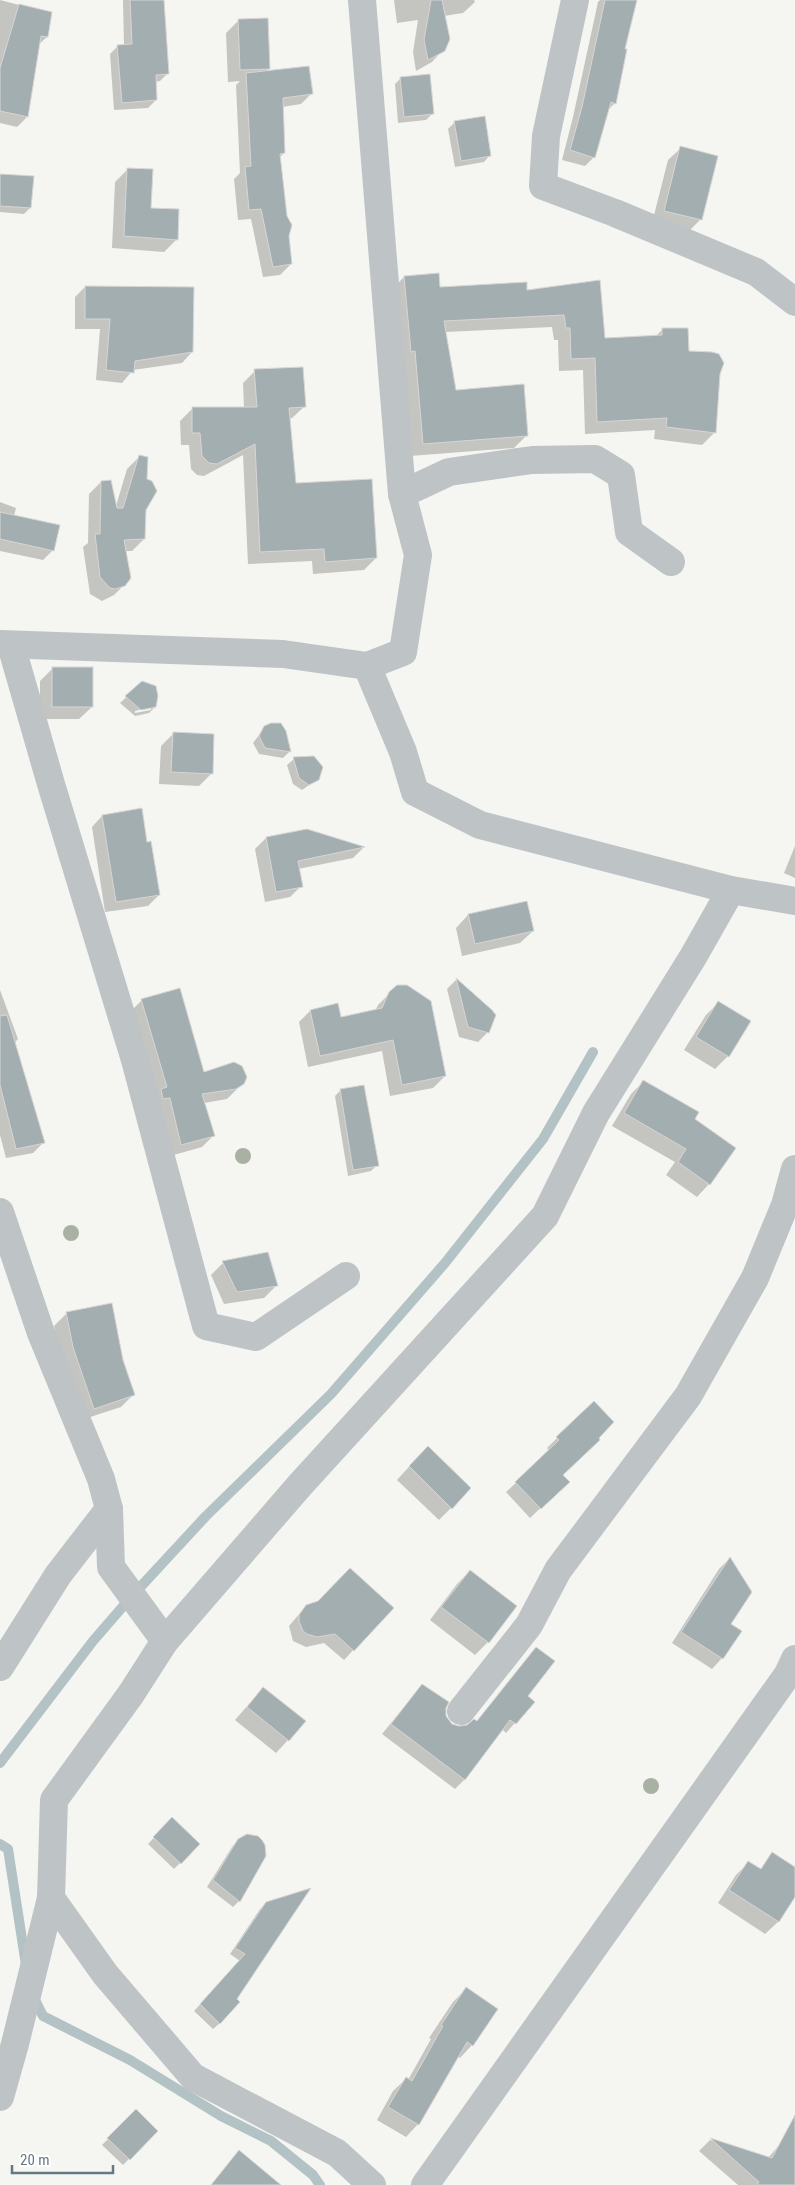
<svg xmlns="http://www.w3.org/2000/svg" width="795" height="2185" viewBox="0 0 795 2185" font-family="'Roboto Condensed',sans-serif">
<rect width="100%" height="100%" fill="#f5f5f2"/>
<g fill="#0003" fill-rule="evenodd">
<polygon points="0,0 50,13 47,37 38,45 27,117 17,127 0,123"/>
<polygon points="123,0 163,0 168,73 160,81 155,82 156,100 148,108 114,110 110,54 118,46 124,46"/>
<polygon points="394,0 474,0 475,2 463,13 444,16 448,44 432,62 416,71 413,52 418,20 397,23"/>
<polygon points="600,0 636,0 623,50 615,103 607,111 594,157 585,166 562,160 573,117 598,2"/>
<polygon points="239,20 269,68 265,72 311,94 301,104 282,107 284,153 279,158 291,264 280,275 263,277 251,219 238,220 234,179 240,173 236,85 240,81 228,82 226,33"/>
<polygon points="401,78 432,114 426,120 398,123 395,84"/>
<polygon points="484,117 490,155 484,162 455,167 448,129 454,123"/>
<polygon points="681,148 701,219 688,232 652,223 668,160"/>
<polygon points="128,169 150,209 177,239 164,252 112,248 115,182"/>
<polygon points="0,175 30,208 24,214 0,212"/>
<polygon points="438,274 439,288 526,291 604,339 655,337 663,329 687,353 715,432 702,445 654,439 655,430 585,434 583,370 559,371 558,340 554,340 552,327 445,332 455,391 527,435 514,448 410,456 391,290 404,277"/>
<polygon points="85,287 192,352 182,363 133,370 122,383 96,380 100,329 75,329 75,297"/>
<polygon points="255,371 305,406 292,418 289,419 294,484 376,558 364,570 313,574 312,561 248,564 243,455 204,476 197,475 191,469 189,445 181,445 180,421 193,408 244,408 243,383"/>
<polygon points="139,457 146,479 144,539 132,551 125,551 127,582 114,595 102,601 90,594 83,547 88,543 89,494 101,482 116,506 127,469"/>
<polygon points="0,502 16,508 14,516 53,550 43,560 0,551"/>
<polygon points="52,669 92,707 79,719 40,719 40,681"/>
<path d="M142 682 155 707 149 713 135 716 120 703ZM151 707V710L135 713V711Z"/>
<polygon points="265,727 289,752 283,758 259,754 253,743"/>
<polygon points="174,733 211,774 199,786 159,784 161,746"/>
<polygon points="294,759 318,779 302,790 293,784 287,765"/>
<polygon points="102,816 146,843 159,895 148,906 105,912 92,827"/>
<polygon points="307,830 363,848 353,858 298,869 301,886 290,897 265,902 255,849 266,838"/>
<polygon points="795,846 795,878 784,873"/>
<polygon points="468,915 533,931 520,943 462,956 456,928"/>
<polygon points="456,980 491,1010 488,1032 478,1042 459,1037 447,989"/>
<polygon points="0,990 18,1039 6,1052 0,1054"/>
<polygon points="390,993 445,1076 433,1088 390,1096 382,1051 308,1067 299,1022 310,1011 340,1018 375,1011 378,1005"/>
<polygon points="142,1000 203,1074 230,1063 238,1064 240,1086 227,1099 204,1103 214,1135 202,1147 170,1156 130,1012"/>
<polygon points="718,1003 728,1056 715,1069 684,1050 706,1015"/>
<polygon points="0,1058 44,1142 33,1153 6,1158 0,1135"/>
<polygon points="643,1082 693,1119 709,1184 697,1197 666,1175 675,1162 612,1126 631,1094"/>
<polygon points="341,1090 377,1165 371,1171 348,1176 335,1096"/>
<polygon points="223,1263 276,1286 264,1298 224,1304 211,1275"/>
<polygon points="66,1314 122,1361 133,1395 121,1407 81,1420 61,1360 54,1326"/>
<polygon points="594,1402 562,1475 568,1482 530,1518 506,1492 550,1451 547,1448"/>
<polygon points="415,1460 451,1508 439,1520 397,1480"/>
<polygon points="729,1559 729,1624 722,1658 712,1669 672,1643 719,1569"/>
<polygon points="470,1571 488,1642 475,1655 430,1620 457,1584"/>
<polygon points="306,1606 392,1608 344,1660 324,1643 306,1647 293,1641 289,1626"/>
<polygon points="536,1648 526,1696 533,1702 506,1733 502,1729 464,1780 455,1789 382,1734 422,1685 444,1708 445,1717 451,1725 459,1728 468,1726 476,1722"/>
<polygon points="263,1688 288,1740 276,1753 235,1720"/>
<polygon points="172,1819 199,1844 174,1869 148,1844"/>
<polygon points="238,1840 239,1901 233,1907 207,1887 232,1847"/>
<polygon points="748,1863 759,1870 765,1865 795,1884 795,1895 778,1922 765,1934 718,1903 736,1875"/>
<polygon points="267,1903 220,2023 213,2029 194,2011 240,1961 230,1954 260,1909"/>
<polygon points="466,1989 472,2045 460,2058 457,2056 418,2124 406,2137 377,2120 393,2091 406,2079 408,2080 431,2039 429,2038 453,2002"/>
<polygon points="136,2111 156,2131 123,2165 102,2145"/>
<polygon points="710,2140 768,2158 781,2143 795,2151 795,2185 738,2185 699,2151"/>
</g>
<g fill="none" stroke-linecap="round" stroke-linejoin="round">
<g stroke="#b3c3c5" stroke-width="10">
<polyline points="0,1763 93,1641 132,1596 206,1516 331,1394 445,1263 543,1139 593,1052"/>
<polyline points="0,1844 8,1849 26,1965"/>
<polyline points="33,1996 43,2016 130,2060 221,2116 271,2141 313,2175 320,2185"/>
</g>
</g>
<g fill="#a3aeb1" stroke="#d7d6d4">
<polygon points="130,0 164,0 169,74 156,75 157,100 122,103 117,45 132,44"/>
<polygon points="431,0 442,0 450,39 445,51 428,60 424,40"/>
<polygon points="605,0 637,0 625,49 627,49 616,104 611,102 595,158 570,150 582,107"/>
<polygon points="19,4 52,12 48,37 41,36 28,117 0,111 0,68"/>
<polygon points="268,18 270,69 240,70 238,19"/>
<polygon points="309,66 313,94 283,98 285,153 280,154 287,216 292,225 289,236 292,264 273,267 261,209 249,210 245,167 251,166 246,73"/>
<polygon points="430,74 434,114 404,117 400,77"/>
<polygon points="485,116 491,156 461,161 454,121"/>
<polygon points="680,146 718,156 702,220 664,211"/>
<polygon points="127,168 153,169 151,208 179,209 178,240 124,236"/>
<polygon points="0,174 34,176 31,208 0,206"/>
<polygon points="439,273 440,287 527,282 527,290 600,280 605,338 662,335 662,328 688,328 689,351 712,352 719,354 724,363 720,374 716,433 666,427 667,418 597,422 595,358 571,359 570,328 566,328 564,315 444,321 456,390 524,384 528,436 423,444 415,351 411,352 404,276"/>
<polygon points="85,286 194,287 193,352 135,361 134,373 106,370 110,319 85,319"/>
<polygon points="303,367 306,407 289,408 296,483 372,479 377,558 325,562 324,549 260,552 255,444 217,464 209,463 202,456 200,433 192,433 192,407 257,407 254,369"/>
<polygon points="139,455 148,457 147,479 152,481 157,491 146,510 145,539 124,540 131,578 125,586 115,589 110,588 100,577 95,534 100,534 101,481 111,480 117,508 123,508"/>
<polygon points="0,512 60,525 54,551 0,539"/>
<rect x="52" y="667" width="41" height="40"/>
<polygon points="142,681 156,686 158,696 156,707 141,710 125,696"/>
<polygon points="271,723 281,723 286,731 291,752 265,748 259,736 264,726"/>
<polygon points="173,732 214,734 213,774 171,772"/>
<polygon points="314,756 323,767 319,780 309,785 299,778 293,757"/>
<polygon points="142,808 147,842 151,841 160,895 116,902 102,815"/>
<polygon points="307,829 365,847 298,861 303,887 276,892 266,837"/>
<polygon points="527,901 534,931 475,944 468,914"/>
<polygon points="456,978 492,1010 496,1015 489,1033 468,1027"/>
<polygon points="397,985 407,985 431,1001 446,1076 402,1085 393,1040 320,1056 310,1010 338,1003 341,1017 382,1008 389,992"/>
<polygon points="180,988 204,1072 234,1062 242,1066 247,1077 244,1084 236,1089 202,1094 215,1136 181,1145 170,1098 163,1099 161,1089 167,1087 141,999"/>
<polygon points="718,1001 751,1021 729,1057 696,1037"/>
<polygon points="7,1015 45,1143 16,1149 0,1085 0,1016"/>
<polygon points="643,1080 699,1112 695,1119 736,1148 710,1185 678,1162 686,1149 624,1113"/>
<polygon points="364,1085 379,1166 353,1170 340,1089"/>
<polygon points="268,1252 278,1286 237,1292 222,1261"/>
<polygon points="112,1303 123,1360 135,1395 94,1409 73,1347 66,1312"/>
<polygon points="594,1401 614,1422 599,1438 600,1440 563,1475 570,1482 541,1509 515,1482 559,1440 556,1437"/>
<polygon points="428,1446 471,1488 452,1509 409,1466"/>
<polygon points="730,1557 752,1592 731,1624 742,1631 723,1659 681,1632"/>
<polygon points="350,1568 394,1608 354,1651 335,1634 317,1637 307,1634 303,1631 299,1621 299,1615 306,1605 318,1601"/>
<polygon points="470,1570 517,1606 489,1643 441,1607"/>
<polygon points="536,1647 555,1661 528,1696 535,1702 516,1724 510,1720 465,1780 391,1724 422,1684 449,1702 446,1708 446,1716 452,1724 459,1726 467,1725 474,1719 477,1721"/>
<polygon points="263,1687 306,1721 289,1741 247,1707"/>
<polygon points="172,1817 200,1844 181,1864 153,1837"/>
<polygon points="247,1834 258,1836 262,1840 265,1845 266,1856 240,1902 213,1880 238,1839"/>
<polygon points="772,1852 795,1867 795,1897 779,1922 729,1890 748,1861 761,1869"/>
<polygon points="311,1888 237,1999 240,2002 220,2024 200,2004 245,1954 235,1948 266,1902"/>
<polygon points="466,1987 498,2009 473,2046 467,2042 419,2125 388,2107 406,2077 412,2081 443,2026 441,2025"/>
<polygon points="136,2109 158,2131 130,2160 107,2138"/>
<polygon points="795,2115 795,2185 757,2185 759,2182 710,2138 772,2158"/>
<polygon points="239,2150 281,2185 211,2185"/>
</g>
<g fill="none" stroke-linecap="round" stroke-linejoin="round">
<g stroke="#bec3c6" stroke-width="28">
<polyline points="362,0 402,494"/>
<polyline points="575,0 546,136 543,186 615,213 756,272 795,302"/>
<polyline points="0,644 283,654 367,666 403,752 415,792 480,825 731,890 795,901"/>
<polyline points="11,645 51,784 135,1060 206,1326 256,1337 346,1276"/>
<polyline points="367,666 403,652 418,555 402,494 449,472 532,460 595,459 621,475 629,532 671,562"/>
<polyline points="0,1212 41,1333 101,1479 109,1509 58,1575 0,1667"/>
<polyline points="109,1509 111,1567 165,1641 131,1694 54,1800 51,1898 105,1974 193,2077 337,2153 372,2185"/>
<polyline points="165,1641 300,1485 545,1216 596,1113 693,957 731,890"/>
<polyline points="461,1711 529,1625 558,1570 688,1396 755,1278 785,1205 795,1169"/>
<polyline points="0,2097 15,2044 51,1898"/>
<polyline points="425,2185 788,1674 795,1659"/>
</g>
</g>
<g fill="#a9b1a3">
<circle cx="243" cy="1156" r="8"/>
<circle cx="71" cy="1233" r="8"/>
<circle cx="651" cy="1786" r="8"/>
</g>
<path d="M12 2165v8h101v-8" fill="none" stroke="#647a83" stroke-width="2.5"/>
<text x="20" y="2165" font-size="15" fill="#647a83" stroke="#ffffff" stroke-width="4" paint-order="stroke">20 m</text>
</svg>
